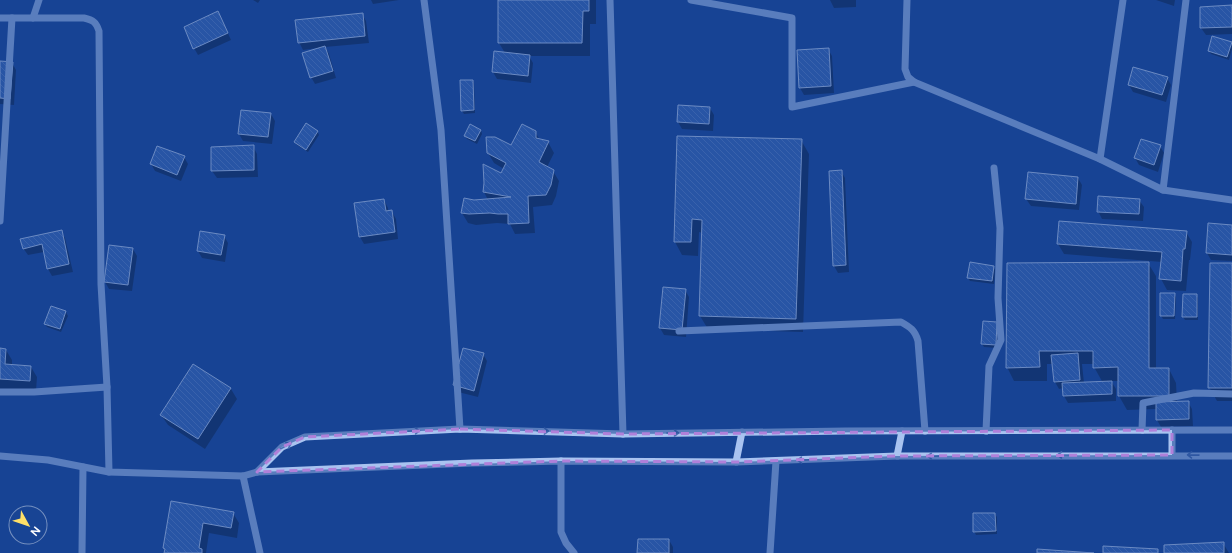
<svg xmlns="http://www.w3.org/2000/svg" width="1232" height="553" viewBox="0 0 1232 553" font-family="Figtree,sans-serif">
<defs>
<pattern id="building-back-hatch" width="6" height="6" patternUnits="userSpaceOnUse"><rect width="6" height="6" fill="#3c6abb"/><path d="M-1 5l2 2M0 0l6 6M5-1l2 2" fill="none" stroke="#6388c9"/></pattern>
</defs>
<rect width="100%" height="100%" fill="#184494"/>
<g fill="#0007" fill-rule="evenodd">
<polygon points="253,0 260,0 258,3"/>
<polygon points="371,0 399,0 373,4"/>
<polygon points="499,0 596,0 596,24 590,24 590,56 529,56 533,63 531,83 497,79 493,72 495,52 505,53 499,43"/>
<polygon points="830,0 856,0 856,7 834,8"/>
<polygon points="1156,0 1175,0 1174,6"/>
<polygon points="1232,6 1232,34 1206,35 1201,28"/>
<polygon points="362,14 366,21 369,43 325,47 329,54 336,78 315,84 311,77 317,48 303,50 299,42"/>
<polygon points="222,20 231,40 198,55 194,48"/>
<polygon points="1231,42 1232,49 1229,60 1211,54 1209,51"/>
<polygon points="828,49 832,56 834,93 804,95 800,88 798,51"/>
<polygon points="0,62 12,63 16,70 14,105 0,104"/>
<polygon points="1167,78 1171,85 1166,102 1133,92 1129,85"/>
<polygon points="473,81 474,84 475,113 464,114 462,111"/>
<polygon points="679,106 710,108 714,115 713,131 682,129 678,122"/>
<polygon points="271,114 275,121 272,144 243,141 239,134"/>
<polygon points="481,130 482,134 477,144 467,139 465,136"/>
<polygon points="317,131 319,135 308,152 297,145 295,142"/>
<polygon points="535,132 540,140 548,142 554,153 547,167 553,171 559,181 556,196 552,205 533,207 535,233 515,234 510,224 497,223 476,225 468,223 462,213 474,201 488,200 484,192 502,174 504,169 494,163 488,153 512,147"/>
<polygon points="678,137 801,140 809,154 803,332 708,329 700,316 703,233 699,232 698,256 682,255 675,242"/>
<polygon points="253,146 257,154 258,177 217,178 212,171"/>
<polygon points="1160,146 1164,153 1158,172 1139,165 1135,158"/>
<polygon points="184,157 188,164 181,181 155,171 151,164"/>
<polygon points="841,171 845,178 849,272 838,273 834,266"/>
<polygon points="1078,178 1082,185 1079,210 1031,206 1026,199"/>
<polygon points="384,200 388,208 388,212 392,212 396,219 398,239 364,244 360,237"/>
<polygon points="1139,200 1144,207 1143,221 1102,219 1098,211"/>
<polygon points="1232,226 1232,261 1211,260 1207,253"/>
<polygon points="61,231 65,238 73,272 52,276 48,269 44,252 28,255 23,248"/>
<polygon points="1186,232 1192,242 1190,260 1189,260 1186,291 1167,290 1161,279 1162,262 1064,254 1058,244"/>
<polygon points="224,236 228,243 225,262 202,258 198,251"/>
<polygon points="133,249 137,256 132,291 109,289 105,282"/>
<path d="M1148 263 1156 276V369H1169L1176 383 1177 402H1188L1192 409 1193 426 1161 427 1157 420V409L1127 410 1119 396V381H1111L1116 389V401L1068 403 1064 396 1063 388 1059 389 1055 382 1053 364H1047V381H1014L1007 367ZM1082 364H1094V367L1103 383H1084Z"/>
<polygon points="1232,264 1232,401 1217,401 1209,387"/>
<polygon points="993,267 995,270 994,284 970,281 968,278"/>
<polygon points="664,288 685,290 689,297 686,337 664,335 660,328"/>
<polygon points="1174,294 1176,297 1175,319 1163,319 1161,316"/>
<polygon points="1196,295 1198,298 1198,320 1185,320 1183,317"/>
<polygon points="51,307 66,312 68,316 61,332 47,327 45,324"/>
<polygon points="999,327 997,348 984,347 982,344"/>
<polygon points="0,349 6,350 12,360 12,366 31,367 37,377 36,391 0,389"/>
<polygon points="483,354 487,361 478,397 458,392 454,385"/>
<polygon points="194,365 231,389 237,399 205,449 168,425 161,415"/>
<polygon points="172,502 233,513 239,523 237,538 209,533 206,553 164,553"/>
<polygon points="995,514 997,517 997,534 976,535 974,531"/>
<polygon points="669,540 673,547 673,553 638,553"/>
<polygon points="1223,543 1229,553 1165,553"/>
</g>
<g fill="url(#building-back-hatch)" stroke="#d0e0fb">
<polygon points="498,0 589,0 589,11 583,11 582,43 498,43"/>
<polygon points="1232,5 1232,27 1200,28 1200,7"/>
<polygon points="218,11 228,33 193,49 184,27"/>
<polygon points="363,13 365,36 298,43 295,20"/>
<polygon points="1212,36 1232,42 1227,57 1208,51"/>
<polygon points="325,46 333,71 310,78 302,53"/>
<polygon points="829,48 831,86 799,88 797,50"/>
<polygon points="494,51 530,55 528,76 492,72"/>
<polygon points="0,61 13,62 10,99 0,98"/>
<polygon points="1133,67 1168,77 1162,95 1128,85"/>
<polygon points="460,80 473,80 474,110 461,111"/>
<polygon points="678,105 710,107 709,124 677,122"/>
<polygon points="241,110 271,113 268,137 238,134"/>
<polygon points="306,123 318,131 306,150 294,142"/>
<polygon points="470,124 481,130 475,141 464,136"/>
<polygon points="522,124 536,131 536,138 549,141 539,162 554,170 551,185 546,195 528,196 529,223 508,224 508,214 498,214 490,213 469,214 461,213 464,198 474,200 511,197 483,192 484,183 483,164 501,173 506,163 487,153 486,137 495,137 511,145"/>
<polygon points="677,136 802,139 796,319 699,316 702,220 692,219 691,242 674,242"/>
<polygon points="1141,139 1161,145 1154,165 1134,158"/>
<polygon points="254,145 254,170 211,171 211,147"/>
<polygon points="157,146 185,156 177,175 150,164"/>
<polygon points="842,170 846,265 833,266 829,171"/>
<polygon points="1028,172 1078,177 1076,204 1025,199"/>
<polygon points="1098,196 1140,199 1139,214 1097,212"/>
<polygon points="384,199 386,211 392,210 395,232 359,237 354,203"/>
<polygon points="1059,221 1187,231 1185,249 1183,249 1181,281 1159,279 1162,252 1057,244"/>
<polygon points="1208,223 1232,225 1232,255 1206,253"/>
<polygon points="62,230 69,264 47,269 42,244 23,249 20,239"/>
<polygon points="200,231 225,235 221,255 197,251"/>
<polygon points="109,245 133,248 128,285 104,282"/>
<polygon points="970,262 994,266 992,281 967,278"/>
<polygon points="1149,262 1149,368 1169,368 1169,396 1118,396 1118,367 1093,368 1093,351 1039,351 1040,367 1006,368 1007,263"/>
<polygon points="1210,263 1232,263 1232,388 1208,388"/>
<polygon points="663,287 686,289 682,330 659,328"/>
<polygon points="1160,293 1175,293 1174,316 1160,316"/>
<polygon points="1183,294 1197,294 1197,317 1182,317"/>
<polygon points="51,306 66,311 60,329 44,324"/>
<polygon points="983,321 997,322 996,345 981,344"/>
<polygon points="0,348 6,349 5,364 31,366 30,381 0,379"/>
<polygon points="463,348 484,353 474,391 453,385"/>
<polygon points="1078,353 1080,380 1054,382 1051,355"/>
<polygon points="193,364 231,388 198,439 160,415"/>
<polygon points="1112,381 1112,394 1063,396 1062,383"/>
<polygon points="1189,401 1189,419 1156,420 1156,402"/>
<polygon points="171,501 234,512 231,528 203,523 199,548 202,549 202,553 164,553 165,549 163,548"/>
<polygon points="973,513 995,513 996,531 973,532"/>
<polygon points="638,539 669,539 669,553 637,553"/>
<polygon points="1224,542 1224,553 1164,553 1164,545"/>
<polygon points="1103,546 1158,549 1158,553 1103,553"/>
<polygon points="1037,549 1094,553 1037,553"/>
</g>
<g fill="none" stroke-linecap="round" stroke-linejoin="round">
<g stroke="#a9c3f0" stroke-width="7">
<polyline points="424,0 441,130 460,429"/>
<polyline points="610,0 623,434"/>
<polyline points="691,0 792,18 792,107 914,82"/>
<polyline points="907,0 905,69 908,77 914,82 1100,159 1163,190 1232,200"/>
<path d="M0 18H84C93 20 96 22 99 31L101 284 107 387 109 472"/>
<polyline points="33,18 39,0"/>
<polyline points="1100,159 1123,0"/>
<polyline points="1163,190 1186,0"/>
<polyline points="0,221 12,18"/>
<path d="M679 331 901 322C910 327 915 330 918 341L925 431"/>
<polyline points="0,392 34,392 107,387"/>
<polyline points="1142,430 1143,403 1194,393 1232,394"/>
<polyline points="986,431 989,366 1001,340 998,298 1000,228 994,168"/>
<polyline points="1172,455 1172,430"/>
<polyline points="0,456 48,460 109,472 243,476 257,472 472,463 561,461 736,462 897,456 1232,456"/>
<polyline points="897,456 902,431"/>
<polyline points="561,461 561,532 566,543 574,553"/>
<polyline points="736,462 742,432"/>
<polyline points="257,472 282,447 305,437 460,429 623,434 846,431 1232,430"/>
<polyline points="243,476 260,553"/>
<polyline points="82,553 83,467"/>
<polyline points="770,553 776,461"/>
</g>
</g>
<defs><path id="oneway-shaft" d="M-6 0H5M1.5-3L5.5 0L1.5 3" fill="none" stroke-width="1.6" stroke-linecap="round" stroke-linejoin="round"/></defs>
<g stroke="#4b70b4">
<use href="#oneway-shaft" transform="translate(414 431) rotate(-3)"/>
<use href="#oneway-shaft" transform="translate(543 431) rotate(2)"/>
<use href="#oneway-shaft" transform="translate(673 433)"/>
<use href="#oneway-shaft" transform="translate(286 446) rotate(-29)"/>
<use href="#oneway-shaft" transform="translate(1063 455) rotate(180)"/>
<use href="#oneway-shaft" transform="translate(1193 455) rotate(-179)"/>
<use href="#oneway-shaft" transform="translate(933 456) rotate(179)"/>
<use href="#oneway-shaft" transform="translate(803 460) rotate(178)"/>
</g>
<path d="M0 0H1232V553H0ZM460 429 623 434 1172 430V455L897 456 736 462 561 461 257 472 282 447 305 437Z" fill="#184494" fill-opacity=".55" fill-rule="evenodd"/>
<path fill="none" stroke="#b080d9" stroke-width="3" stroke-dasharray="8 5" stroke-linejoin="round" d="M460 429 623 434 1172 430V455L897 456 736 462 561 461 257 472 282 447 305 437Z"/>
<g transform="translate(28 525) rotate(130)"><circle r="19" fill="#184494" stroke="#748fbf"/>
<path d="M0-3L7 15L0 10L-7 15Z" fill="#ffe068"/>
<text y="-6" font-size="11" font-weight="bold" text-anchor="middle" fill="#ffffff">N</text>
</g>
</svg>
